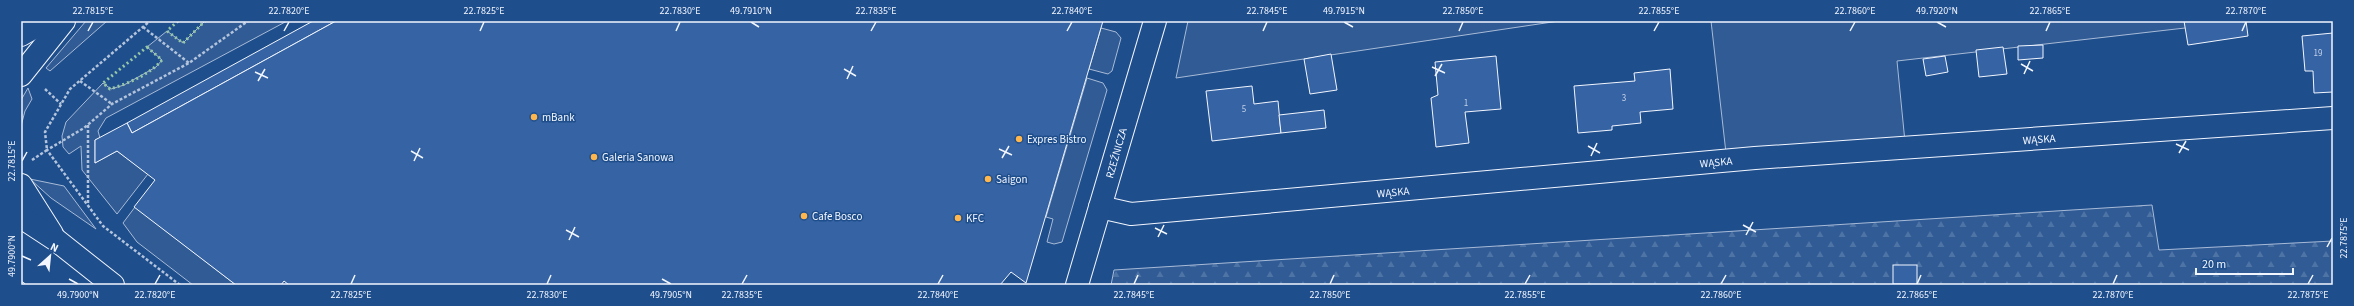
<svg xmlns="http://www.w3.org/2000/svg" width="2354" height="306" viewBox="0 0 2354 306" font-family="'Source Sans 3',sans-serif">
<defs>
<pattern id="forest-firs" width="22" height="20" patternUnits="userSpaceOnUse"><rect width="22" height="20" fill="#305b95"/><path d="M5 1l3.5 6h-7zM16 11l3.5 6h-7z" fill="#4e73a5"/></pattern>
</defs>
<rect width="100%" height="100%" fill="#1f4e8c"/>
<g fill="#305b95" stroke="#a8bbd7">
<polygon points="86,21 107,21 50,71 46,68"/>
<polygon points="205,21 287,21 106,118 98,131 100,138 95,140 95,163 117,151 148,174 117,214 82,170 81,146 69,154 63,147 62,136 66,122 103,83 111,89 124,85 156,67 162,60 147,47 167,31 183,43"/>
<polygon points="1188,21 1559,21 1176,78"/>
<polygon points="1711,21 2246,21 1897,61 1905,142 1726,153"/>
<polygon points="1101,28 1116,32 1121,38 1112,71 1108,74 1089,69"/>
<polygon points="1087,78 1103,83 1107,90 1062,242 1054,244 1047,242 1053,219 1046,217"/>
<polygon points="28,88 32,99 25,111 21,126 21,100"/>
<polygon points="30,179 64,186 96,229 51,198"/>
<polygon points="135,207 236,285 193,285 137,242 123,223"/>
</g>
<polygon fill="url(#forest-firs)" stroke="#a8bbd7" points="2152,205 2159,250 2333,241 2333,285 1111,285 1114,270"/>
<g fill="#3563a3" stroke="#f2f6ff">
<polygon points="313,21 336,21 132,133 127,123"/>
<polygon points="336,21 1103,21 1026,283 1011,272 1000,285 289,285 284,281 281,285 236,285 134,207 155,180 117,151 95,163 95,140 127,123 132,133"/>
<polygon points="2184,21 2246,21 2248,36 2188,45"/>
<polygon points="2333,33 2333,92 2314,93 2313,71 2305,71 2302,36"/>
<polygon points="2043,45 2043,58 2018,60 2018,46"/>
<polygon points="2003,47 2007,74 1979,77 1976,50"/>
<polygon points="1331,54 1337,90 1310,94 1304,59"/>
<polygon points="1496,56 1501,109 1465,112 1469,143 1436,147 1431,98 1438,95 1435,62"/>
<polygon points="1945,56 1948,72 1926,76 1923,59"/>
<polygon points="1670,69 1673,109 1640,112 1641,123 1612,126 1612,130 1578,133 1574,86 1635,81 1634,73"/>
<polygon points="1252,86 1254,104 1278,101 1281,133 1212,141 1206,91"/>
<polygon points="1324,110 1326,128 1281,133 1279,115"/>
<rect x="1893" y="265" width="24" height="19"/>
</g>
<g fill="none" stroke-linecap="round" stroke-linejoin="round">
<defs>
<g id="minor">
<polyline points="21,185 52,234"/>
<polyline points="1100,207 1131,214 1755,158 2333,118"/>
<polyline points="21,217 56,240 113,285"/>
<polyline points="1077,285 1155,21"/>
</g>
<g id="tertiary">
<polyline points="21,35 45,21"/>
<polyline points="21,75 64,21"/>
</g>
</defs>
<use href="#minor" stroke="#f2f6ff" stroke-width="24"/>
<use href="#tertiary" stroke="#f2f6ff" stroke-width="24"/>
<g stroke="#b3c4dc" stroke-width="2.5" stroke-dasharray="3 2" stroke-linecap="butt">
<polyline points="143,27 189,63"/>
<polyline points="80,81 112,104"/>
<polyline points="45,89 61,104"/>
<polyline points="88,125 88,205"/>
<polyline points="32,160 47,150 45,132 70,89 150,21"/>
<polyline points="180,285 103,226 47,150 84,128 112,104 189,63 248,21"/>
</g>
<use href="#minor" stroke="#1f4e8c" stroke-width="22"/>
<use href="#tertiary" stroke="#1f4e8c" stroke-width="22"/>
<g stroke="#97c8a6" stroke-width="3" stroke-dasharray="2 3" stroke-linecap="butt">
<polyline points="178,21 167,31 183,43 205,21"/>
<path d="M147 47 162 60C149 75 129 83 110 89L103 83Z"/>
</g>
<polyline stroke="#f2f6ff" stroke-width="1" stroke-dasharray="5 2" stroke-linecap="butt" points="21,281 27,285"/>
</g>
<path fill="none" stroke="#f2f6ff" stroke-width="1.5" d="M751 22 759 27M1344 22 1353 27M1937 22 1946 27M88 31 93 22M284 31 289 22M480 31 484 22M676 31 680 22M871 31 876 22M1067 31 1072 22M1263 31 1267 22M1459 31 1463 22M1654 31 1659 22M1850 31 1855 22M2046 31 2050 22M2242 31 2246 22M2021 64 2033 71M1432 67 1445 73M844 69 856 76M255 72 268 78M2024 74 2030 61M1435 76 1442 64M847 79 853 66M258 81 265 69M2176 144 2189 150M1588 146 1600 153M999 149 1012 155M411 151 423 158M2179 153 2186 141M1591 156 1597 143M1002 158 1009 146M22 161 27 152M414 161 420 148M1743 225 1756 232M1155 228 1167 234M566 230 579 237M1746 235 1753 222M1158 237 1164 225M569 240 575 227M2327 247 2332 238M22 256 31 260M69 279 78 284M662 279 671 284M155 284 160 275M351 284 355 275M547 284 551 275M742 284 747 275M938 284 943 275M1134 284 1138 275M1330 284 1334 275M1525 284 1530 275M1721 284 1726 275M1917 284 1921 275M2113 284 2117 275M2308 284 2313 275"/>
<g fill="#ffb74d" stroke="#1f4e8c" stroke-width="1.5">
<circle cx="534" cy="117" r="4"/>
<circle cx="1019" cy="139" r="4"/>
<circle cx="594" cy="157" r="4"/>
<circle cx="988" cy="179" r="4"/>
<circle cx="804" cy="216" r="4"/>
<circle cx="958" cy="218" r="4"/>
</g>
<g text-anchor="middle" stroke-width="3" stroke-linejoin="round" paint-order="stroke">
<g font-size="9" fill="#c3d1e8">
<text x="2318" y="56">19</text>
<text x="1624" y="101">3</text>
<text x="1466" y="106">1</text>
<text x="1244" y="112">5</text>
</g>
<g font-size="11" fill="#f2f6ff" stroke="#1f4e8c" text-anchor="start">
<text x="542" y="121">mBank</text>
<text x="1027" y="143">Expres Bistro</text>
<text x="602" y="161">Galeria Sanowa</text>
<text x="996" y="183">Saigon</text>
<text x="812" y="220">Cafe Bosco</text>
<text x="966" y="222">KFC</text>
</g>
<g font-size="11" fill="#f2f6ff" stroke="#1f4e8c">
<text transform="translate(2039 139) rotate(-4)" y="4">WĄSKA</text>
<text transform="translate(1116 153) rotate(-74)" y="4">RZEŹNICZA</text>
<text transform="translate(1716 162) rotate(-5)" y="4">WĄSKA</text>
<text transform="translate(1393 192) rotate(-5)" y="4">WĄSKA</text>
</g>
</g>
<rect width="2354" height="306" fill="none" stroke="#1f4e8c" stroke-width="44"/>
<g transform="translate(50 256) rotate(27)" stroke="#1f4e8c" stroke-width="3" paint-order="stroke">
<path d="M0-3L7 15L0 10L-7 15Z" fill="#f2f6ff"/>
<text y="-6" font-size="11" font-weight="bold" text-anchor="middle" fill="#f2f6ff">N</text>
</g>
<path d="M2196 268v6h97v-6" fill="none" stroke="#f2f6ff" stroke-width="2"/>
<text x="2202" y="268" font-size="12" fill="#f2f6ff" stroke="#1f4e8c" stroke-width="3" paint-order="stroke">20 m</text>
<rect x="22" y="22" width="2310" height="262" fill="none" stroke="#f2f6ff" stroke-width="1.5"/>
<g font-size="10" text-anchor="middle" fill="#f2f6ff">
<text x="93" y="14">22.7815°E</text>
<text x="289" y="14">22.7820°E</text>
<text x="484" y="14">22.7825°E</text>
<text x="680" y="14">22.7830°E</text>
<text x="751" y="14">49.7910°N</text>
<text x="876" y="14">22.7835°E</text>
<text x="1072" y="14">22.7840°E</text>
<text x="1267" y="14">22.7845°E</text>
<text x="1344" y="14">49.7915°N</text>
<text x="1463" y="14">22.7850°E</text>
<text x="1659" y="14">22.7855°E</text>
<text x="1855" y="14">22.7860°E</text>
<text x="1937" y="14">49.7920°N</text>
<text x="2050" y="14">22.7865°E</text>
<text x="2246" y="14">22.7870°E</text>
<text transform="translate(11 161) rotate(-90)" y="4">22.7815°E</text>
<text transform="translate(2343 238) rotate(-90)" y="4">22.7875°E</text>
<text transform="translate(11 256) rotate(-90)" y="4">49.7900°N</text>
<text x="78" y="298">49.7900°N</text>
<text x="155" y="298">22.7820°E</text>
<text x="351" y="298">22.7825°E</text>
<text x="547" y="298">22.7830°E</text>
<text x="671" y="298">49.7905°N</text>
<text x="742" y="298">22.7835°E</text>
<text x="938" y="298">22.7840°E</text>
<text x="1134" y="298">22.7845°E</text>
<text x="1330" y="298">22.7850°E</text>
<text x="1525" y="298">22.7855°E</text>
<text x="1721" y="298">22.7860°E</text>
<text x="1917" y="298">22.7865°E</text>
<text x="2113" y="298">22.7870°E</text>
<text x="2308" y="298">22.7875°E</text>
</g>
</svg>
